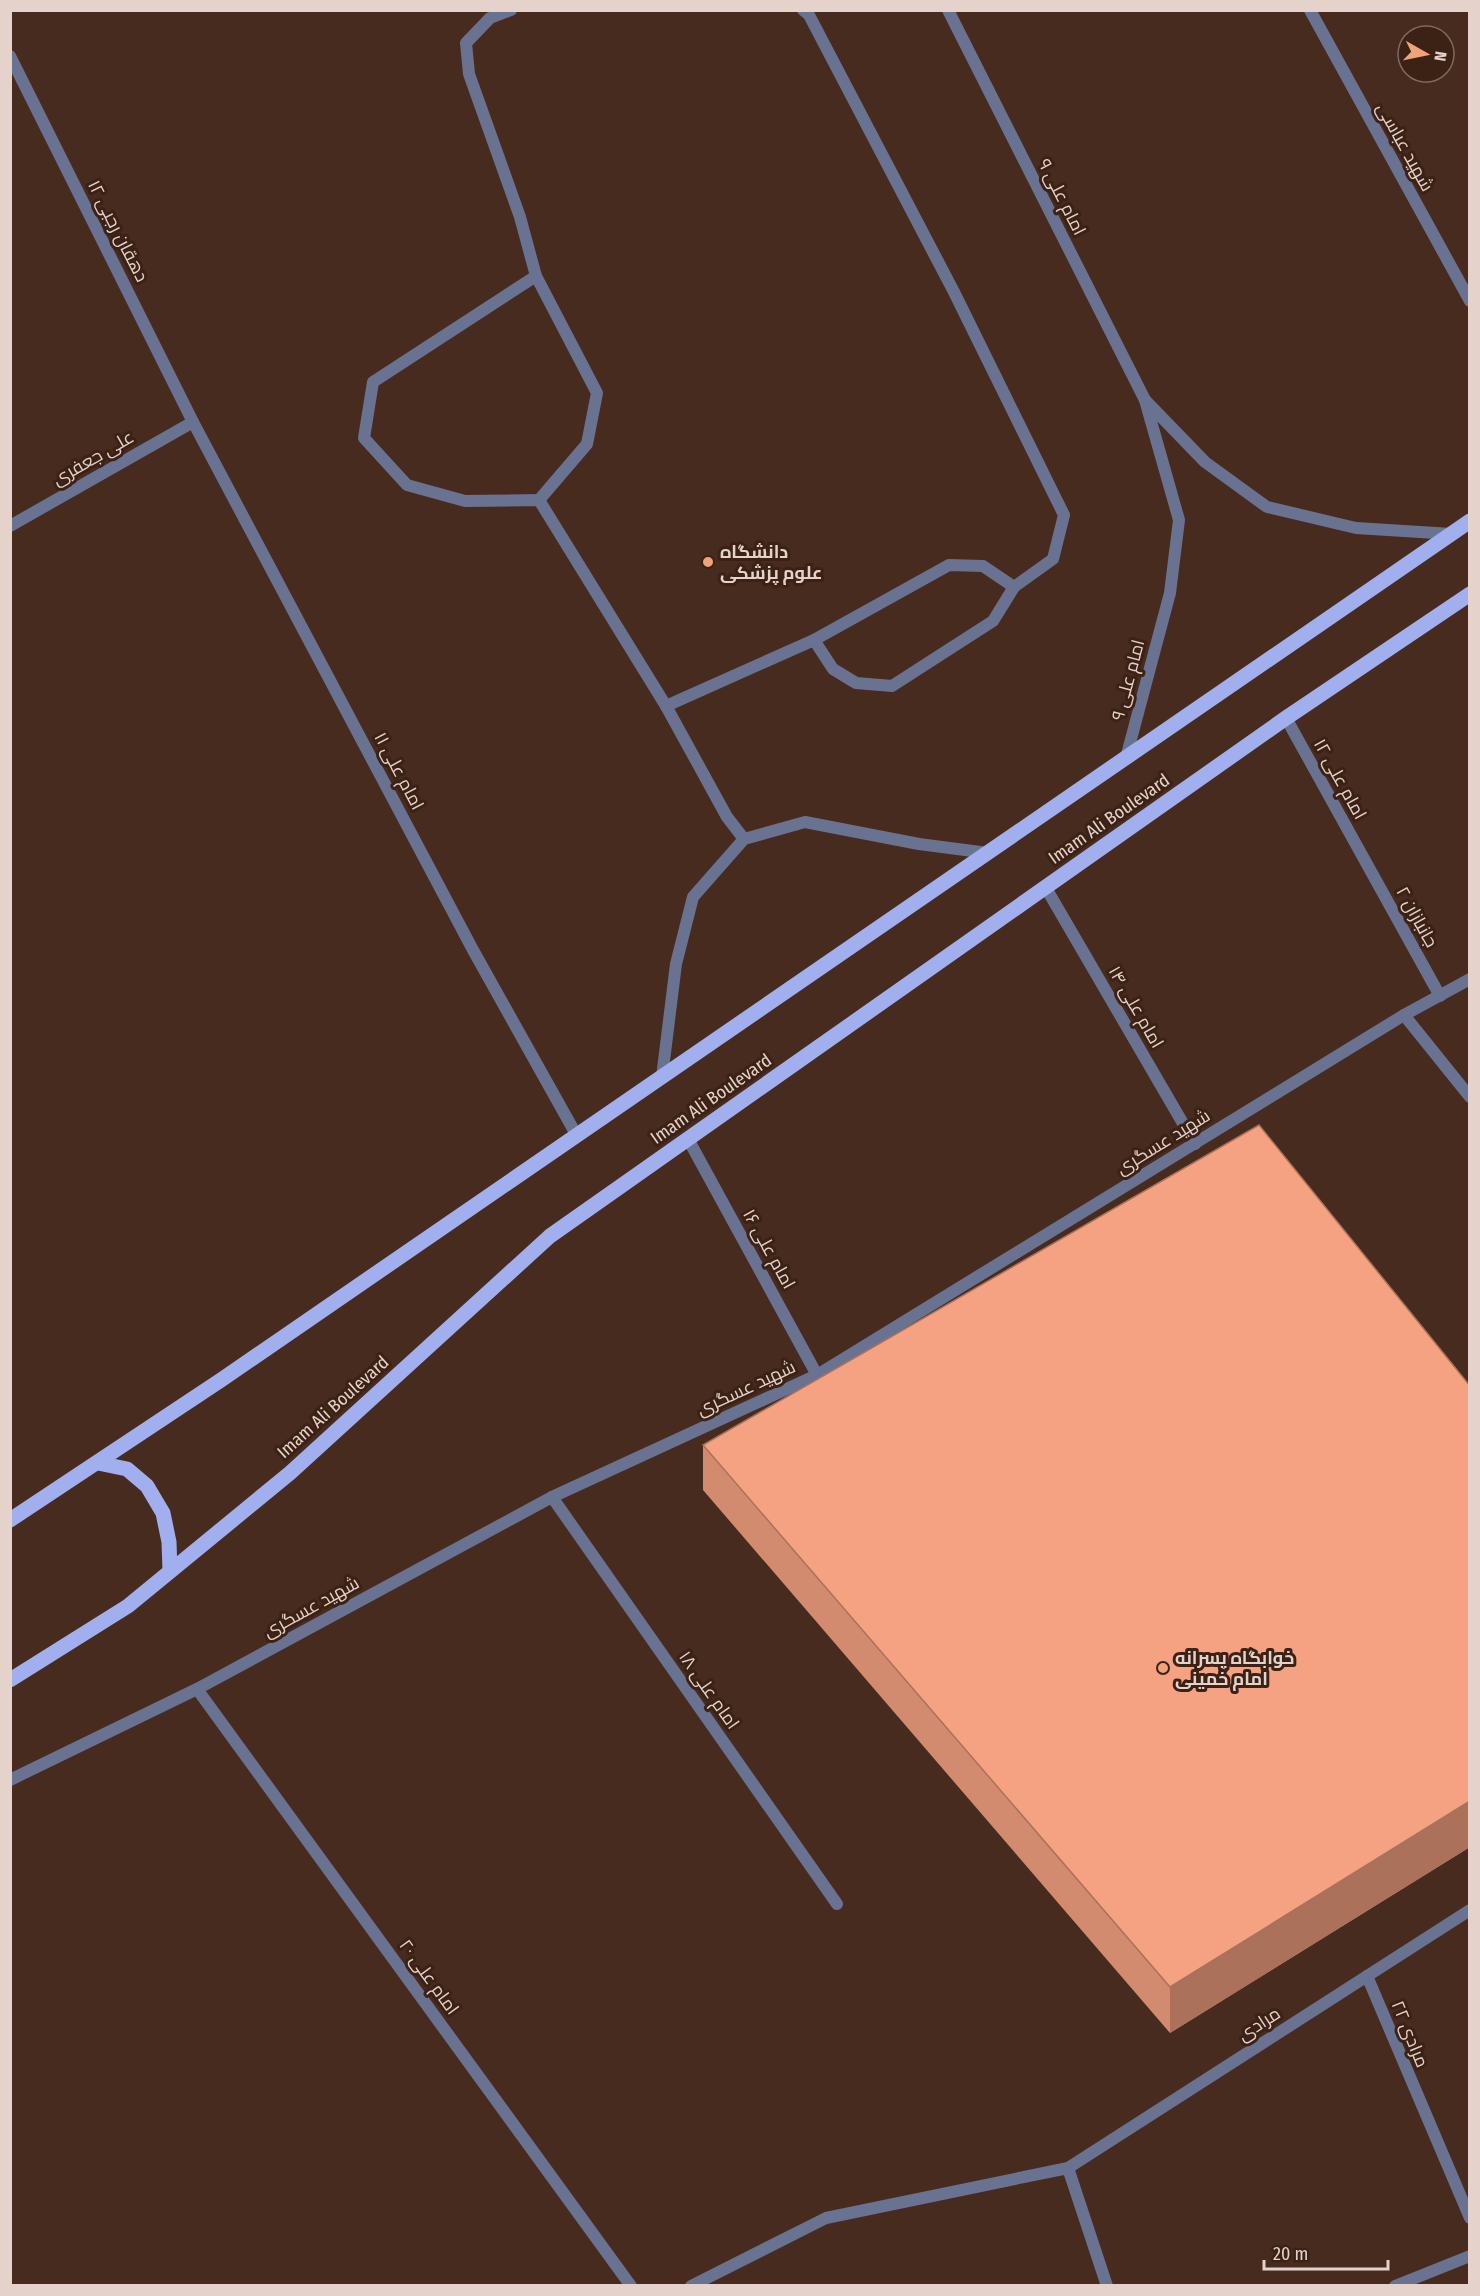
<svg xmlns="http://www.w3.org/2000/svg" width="1480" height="2296" viewBox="0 0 1480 2296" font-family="'Fira Sans Condensed',Cairo,sans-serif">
<rect width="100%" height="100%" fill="#472b1f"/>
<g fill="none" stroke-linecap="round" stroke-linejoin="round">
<g stroke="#6a7291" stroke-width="12">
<polyline points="511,10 490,18 466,43 469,74 520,217 536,276 373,382 364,438 407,485 465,501 539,500 666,706 727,817 744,839"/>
<polyline points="536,276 597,393 587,444 539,500"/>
<polyline points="814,640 833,669 856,683 892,686 993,621 1014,587"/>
<polyline points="666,706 814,640 949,565 983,566 1014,587 1053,559 1064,515 954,292 809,15 803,10"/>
<polyline points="662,1077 676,964 693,897 744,839 805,822 919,844 988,853"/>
</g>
<g stroke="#6a7291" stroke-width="12">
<polyline points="948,10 1145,400"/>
<polyline points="1310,10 1470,301"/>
<polyline points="10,56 193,422 473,950 577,1136"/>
<polyline points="10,526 193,422"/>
<polyline points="1286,718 1440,996"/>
<polyline points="1126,758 1170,593 1179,520 1145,400 1205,462 1267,507 1356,528 1452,534"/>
<polyline points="1046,888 1195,1144"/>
<polyline points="1404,1015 1470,1097"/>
<polyline points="688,1139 817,1375"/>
<polyline points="552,1497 837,1904"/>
<polyline points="197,1689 631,2286"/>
<polyline points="10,1780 197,1689 552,1497 817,1375 1404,1015 1470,979"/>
<polyline points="1367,1976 1470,2218"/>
<polyline points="1068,2168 1107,2286"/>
<polyline points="691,2286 826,2218 1068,2168 1470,1910"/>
<polyline points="1395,2286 1470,2256"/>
</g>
<g stroke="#a1afee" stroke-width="15">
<polyline points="98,1463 127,1469 147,1486 163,1513 169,1542 170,1571"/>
<polyline points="10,1520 221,1380 1470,521"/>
<polyline points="10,1680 128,1606 290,1473 550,1236 1286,718 1470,594"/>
</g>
</g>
<polygon fill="#d28b6f" points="1470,1386 1470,1847 1170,2033 703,1490 703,1445"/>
<polygon fill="#ab715a" points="1470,1801 1470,1847 1170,2033 1170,1987"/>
<polygon fill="#f4a281" stroke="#ab715a" stroke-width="1.5" points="1259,1125 1470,1386 1470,1801 1170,1987 703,1445"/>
<g fill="#f0a27a" stroke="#3c2115" stroke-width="2">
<circle cx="708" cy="562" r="6"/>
<circle cx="1163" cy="1668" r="6"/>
</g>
<g text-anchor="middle" stroke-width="6" stroke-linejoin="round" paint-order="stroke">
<g font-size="18" fill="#e5d2cb" stroke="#3c2115">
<text transform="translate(1405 147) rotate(61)" y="6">شهید عباسی</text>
<text transform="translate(1062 197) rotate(63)" y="6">امام علی ۹</text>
<text transform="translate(118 231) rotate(63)" y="6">دهقان رجبی ۱۲</text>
<text transform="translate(93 458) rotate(-30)" y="6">علی جعفری</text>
<text transform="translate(1128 680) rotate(-75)" y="6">امام علی ۹</text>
<text transform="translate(399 771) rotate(62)" y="6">امام علی ۱۱</text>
<text transform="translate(1340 779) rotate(61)" y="6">امام علی ۱۲</text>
<text transform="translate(1109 819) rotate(-35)" y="6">Imam Ali Boulevard</text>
<text transform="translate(1417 917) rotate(61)" y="6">جانبازان ۲</text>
<text transform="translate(1136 1007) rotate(60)" y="6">امام علی ۱۴</text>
<text transform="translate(711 1099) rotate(-35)" y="6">Imam Ali Boulevard</text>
<text transform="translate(1163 1142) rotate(-32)" y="6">شهید عسگری</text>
<text transform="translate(769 1249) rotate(61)" y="6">امام علی ۱۶</text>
<text transform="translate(746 1388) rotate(-25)" y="6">شهید عسگری</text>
<text transform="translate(333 1407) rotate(-42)" y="6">Imam Ali Boulevard</text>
<text transform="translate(311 1607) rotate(-29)" y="6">شهید عسگری</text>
<text transform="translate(709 1690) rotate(55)" y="6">امام علی ۱۸</text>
<text transform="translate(429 1977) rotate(54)" y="6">امام علی ۲۰</text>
<text transform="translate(1259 2024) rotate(-33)" y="6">مرادی</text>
<text transform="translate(1410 2034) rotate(68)" y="6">مرادی ۲۲</text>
</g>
<g font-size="18" font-weight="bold" fill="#e5d2cb" stroke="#3c2115" text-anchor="start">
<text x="720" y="558">دانشگاه<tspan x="720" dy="21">علوم پزشکی</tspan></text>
<text x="1175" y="1664">خوابگاه پسرانه<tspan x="1175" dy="21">امام خمینی</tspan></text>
</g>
</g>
<rect width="1480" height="2296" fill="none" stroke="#e5d2cb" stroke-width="24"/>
<g transform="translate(1426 54) rotate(99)"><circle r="28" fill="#3c2115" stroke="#80685e" stroke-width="1.5"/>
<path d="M0-4.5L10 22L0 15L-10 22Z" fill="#f0a27a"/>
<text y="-9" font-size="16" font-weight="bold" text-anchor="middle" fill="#e5d2cb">N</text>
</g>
<path d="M1264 2260v9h124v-9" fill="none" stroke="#e5d2cb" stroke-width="3"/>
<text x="1273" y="2260" font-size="18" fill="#e5d2cb" stroke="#3c2115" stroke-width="4.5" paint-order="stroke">20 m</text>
</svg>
